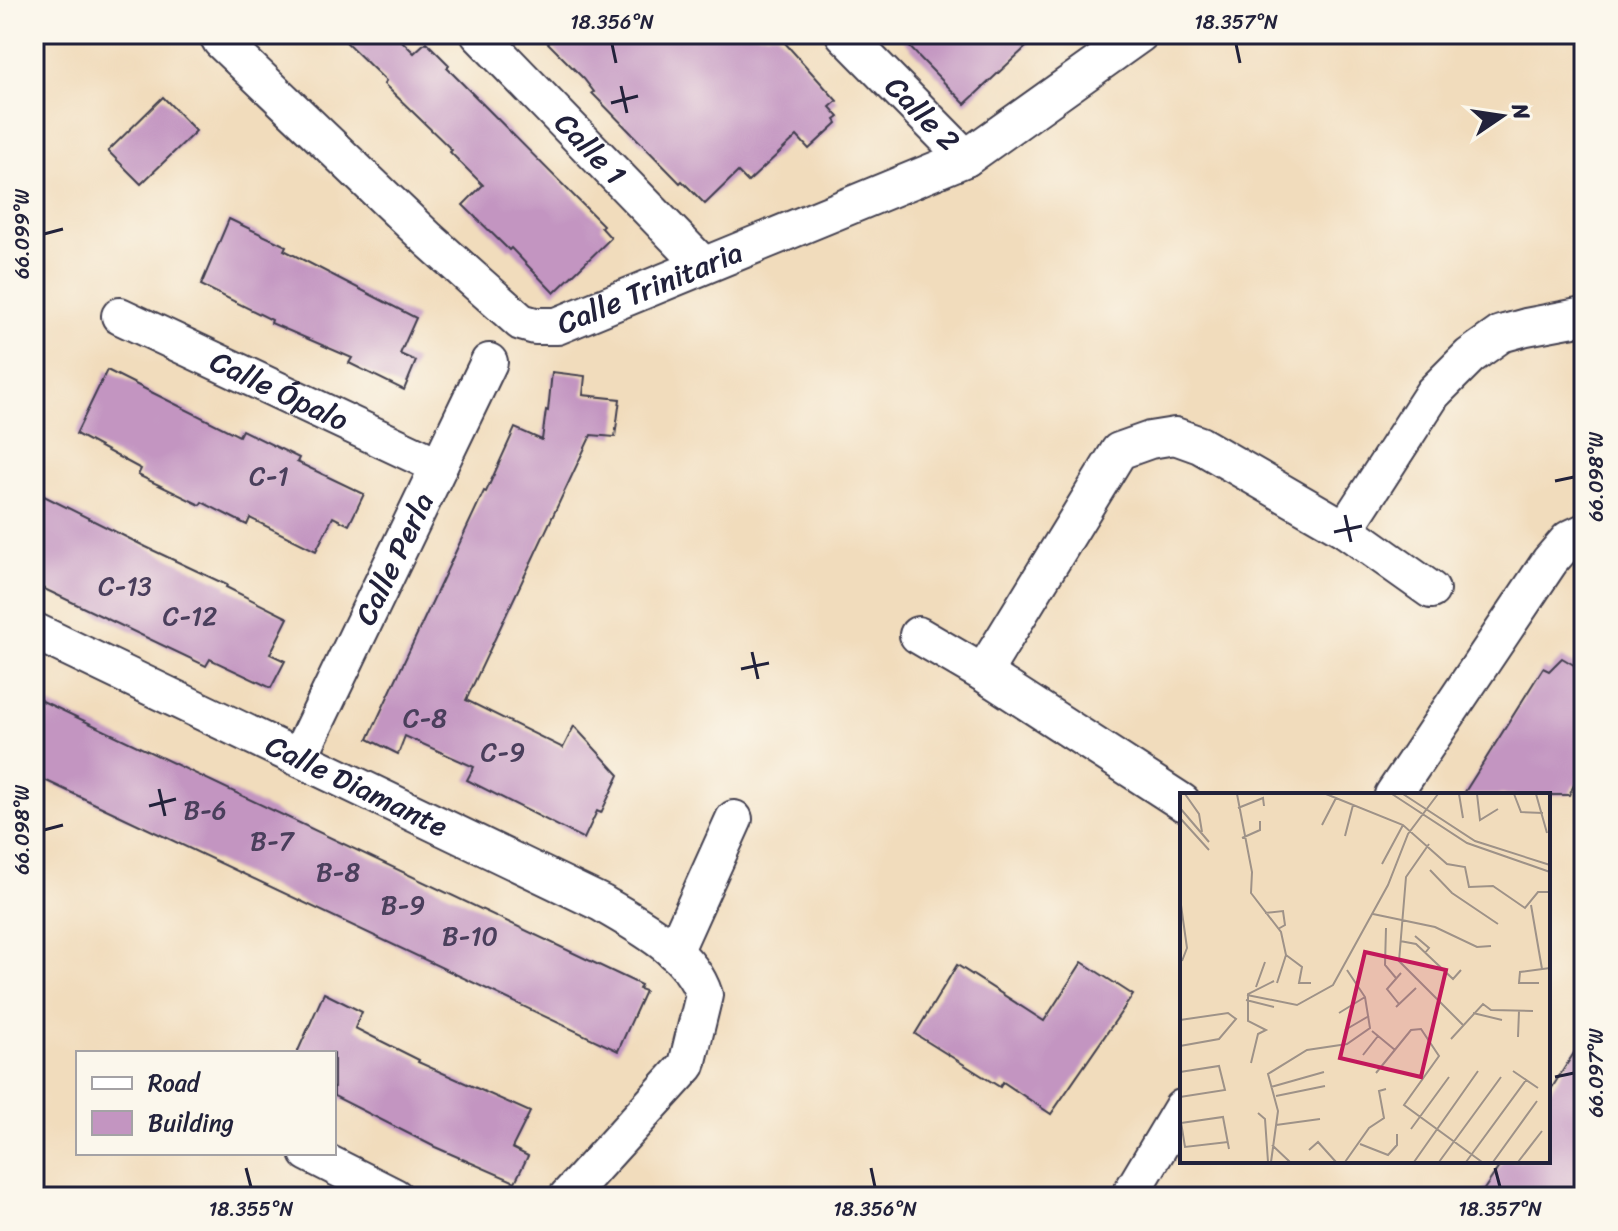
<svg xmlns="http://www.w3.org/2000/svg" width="1618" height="1231" viewBox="0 0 1618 1231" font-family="Sriracha,sans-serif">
<rect width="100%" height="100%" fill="#fbf7ec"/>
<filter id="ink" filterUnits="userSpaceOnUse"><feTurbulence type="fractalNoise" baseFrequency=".0125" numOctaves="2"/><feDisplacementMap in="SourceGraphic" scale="16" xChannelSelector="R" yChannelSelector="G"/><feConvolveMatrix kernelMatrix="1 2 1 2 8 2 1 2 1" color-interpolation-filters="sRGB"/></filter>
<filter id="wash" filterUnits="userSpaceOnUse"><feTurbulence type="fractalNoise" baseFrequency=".006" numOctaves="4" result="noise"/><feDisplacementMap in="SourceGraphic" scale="32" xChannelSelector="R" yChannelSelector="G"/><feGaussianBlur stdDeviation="1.8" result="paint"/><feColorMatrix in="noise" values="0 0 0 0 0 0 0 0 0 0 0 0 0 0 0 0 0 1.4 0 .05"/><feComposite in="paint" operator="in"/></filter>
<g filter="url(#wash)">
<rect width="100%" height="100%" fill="#f1dcbc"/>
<g id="blocks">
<g fill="#c395c1">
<polygon points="338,34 395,34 414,53 426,42 449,65 447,68 603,225 601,227 611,238 554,293 511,248 509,250 463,205 483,185 450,152 452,150 384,84 386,81"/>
<polygon points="539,34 777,34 837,101 830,107 839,117 835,120 837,123 809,149 797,136 748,182 738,172 705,204 682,181 680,183 592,93 594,92 584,79"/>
<polygon points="897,34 1040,34 965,104"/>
<polygon points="163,97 196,131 141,184 108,151"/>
<polygon points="229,219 286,246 284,250 416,318 400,354 416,361 404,390 349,363 352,358 271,323 272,320 201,285"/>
<polygon points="107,370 239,436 242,430 299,458 297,462 364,494 349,525 333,517 316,551 250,518 247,525 202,502 200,505 138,475 141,469 76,434"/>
<polygon points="552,372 585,376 583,395 620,399 615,437 591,435 466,700 563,748 574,726 619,775 601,813 597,811 584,839 467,780 474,767 405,736 398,754 368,739 484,491 486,492 515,428 542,440 546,410 548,411"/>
<polygon points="34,491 146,547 227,585 226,587 288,618 270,654 285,661 271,688 210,659 206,666 34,584"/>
<polygon points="1562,658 1584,671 1584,792 1574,785 1569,795 1463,795 1543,668 1549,671"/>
<polygon points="34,697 641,985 639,989 645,991 618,1051 34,775"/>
<polygon points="1082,962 1133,995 1051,1114 1003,1082 1000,1087 915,1034 957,965 1044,1021"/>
<polygon points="324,993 362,1012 355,1028 419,1060 418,1062 530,1112 512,1148 528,1156 515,1182 435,1147 334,1096 334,1053 297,1053"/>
<polygon points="1584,1037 1584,1197 1479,1197 1503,1161 1548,1161 1548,1094"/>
</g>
</g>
</g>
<g filter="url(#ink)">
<use href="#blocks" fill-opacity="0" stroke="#413e4e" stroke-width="2"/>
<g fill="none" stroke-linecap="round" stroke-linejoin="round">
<defs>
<g id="minor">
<path id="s1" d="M217 34 221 41 428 239 521 322 535 326H557L966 158 1140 34"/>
<path id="s2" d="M479 34 703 265"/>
<path id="s3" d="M844 34 966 158"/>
<path id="s4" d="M120 316 439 466"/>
<polyline points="1345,529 1433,393 1470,356 1501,334 1526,327 1584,316"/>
<path id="s5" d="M34 631 601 903C638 925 690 951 704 995L687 1065 567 1197"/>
<polyline points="918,635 983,673 1182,802"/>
<polyline points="983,673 1119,451 1150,440 1175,436 1200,445 1345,529 1431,590"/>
<path id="s6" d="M299 757 489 362"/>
<polyline points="1393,795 1550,561 1569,539 1584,532"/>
<polyline points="674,952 734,819"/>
<polyline points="308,1153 395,1197"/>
<polyline points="1129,1197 1182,1108"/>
</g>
</defs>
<use href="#minor" stroke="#413e4e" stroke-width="40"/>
<use href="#minor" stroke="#fff" stroke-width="36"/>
</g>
</g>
<path fill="none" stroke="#22223b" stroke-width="3" d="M612 44 616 63M1236 44 1240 63M621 86 627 113M611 103 638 96M44 234 63 229M1555 481 1574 477M1345 515 1351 542M1334 532 1362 526M752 652 758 679M741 669 769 663M159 789 165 816M149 806 176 799M44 830 63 825M1555 1077 1574 1073M246 1168 251 1187M871 1168 875 1187M1495 1168 1500 1187"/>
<g text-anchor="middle" stroke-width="8" stroke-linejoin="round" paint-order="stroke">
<g font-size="26" fill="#4a3f5c">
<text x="269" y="485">C-1</text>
<text x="125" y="595">C-13</text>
<text x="190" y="625">C-12</text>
<text x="425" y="727">C-8</text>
<text x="503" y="761">C-9</text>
<text x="205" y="819">B-6</text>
<text x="272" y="850">B-7</text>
<text x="338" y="881">B-8</text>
<text x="403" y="914">B-9</text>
<text x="470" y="945">B-10</text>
</g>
<g font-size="30" fill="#22223b" stroke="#fbf7ec">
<text dy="10" stroke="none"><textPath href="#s3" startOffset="112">Calle 2</textPath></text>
<text dy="10" stroke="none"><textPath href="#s2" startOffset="160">Calle 1</textPath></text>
<text dy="10" stroke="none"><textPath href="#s1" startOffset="556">Calle Trinitaria</textPath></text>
<text dy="10" stroke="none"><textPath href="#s4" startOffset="176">Calle Ópalo</textPath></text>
<text dy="10" stroke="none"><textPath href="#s6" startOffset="220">Calle Perla</textPath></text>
<text dy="10" stroke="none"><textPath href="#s5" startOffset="358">Calle Diamante</textPath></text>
</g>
</g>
<g transform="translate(1180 793)">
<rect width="370" height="370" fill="#f1dcbc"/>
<path fill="none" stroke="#9e9288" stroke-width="2" d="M5 1 19 21 22 39M57 1 72 79 71 100 101 139 106 162 97 190M146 1 223 32 267 71 285 74 289 94 313 93 345 115 358 99H370M212 1 287 50 370 79M223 1 295 48 370 72M279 1 283 25M297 1 300 27 318 16M334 1 341 19 363 20M356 1 367 40M0 15 29 49M58 15 83 5 84 13M0 25 29 57M142 32 156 5M165 43 173 12M62 45 80 37V28M249 51 226 84 219 168 283 232M202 71 223 32M250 77 272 100 318 131M0 105 7 155 2 168M351 112 362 176M85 120 103 118 105 132 98 136M193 121 255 134 297 154 311 153M206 135 205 172 216 185M235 143 249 155 245 160M220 148 236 151 273 186 281 177M106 162 122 174 119 190H131M359 190H339L340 179 370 175M76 194 85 169M67 202 117 212 153 192 208 92 228 41 258 1M66 207 94 214M219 211 207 196 221 180M216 214 236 195M159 220 185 204M293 220 322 227M0 227 48 220 56 226 39 246 0 253M165 237 189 223M192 238 215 257M338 244 339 218M271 246 303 211 311 217 353 218M183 262 198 243M71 270 78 241 86 237 68 228V201L94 188M333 278 358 295M0 279 39 273 45 297 0 304M196 280 231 237 241 236 259 263 224 312 302 369M91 294 144 279M96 303 145 293M78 320 85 326 88 369M0 323 5 354 48 349M1 330 43 324 49 356M96 332 140 326M231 336 269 284M180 351 208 362 217 352V341M92 352 110 369M129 357 138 349 156 369M91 369 98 318 88 281 127 257 167 251 190 235 185 204 167 177M165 369 189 335 204 325 199 298 206 296M234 369 298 278M259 369 321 284M286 369 346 287M313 369 357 308M338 369 362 338"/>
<path fill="#c2185b" fill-opacity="0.15" stroke="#c2185b" stroke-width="4" d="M185 159 266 177 241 284 160 265Z"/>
<rect width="370" height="370" fill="none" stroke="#22223b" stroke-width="4"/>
</g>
<rect width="1618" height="1231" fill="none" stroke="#fbf7ec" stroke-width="88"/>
<rect x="76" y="1051" width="260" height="104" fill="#fbf7ec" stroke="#a4a2a5" stroke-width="2"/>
<rect x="92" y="1077" width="40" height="12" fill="#ffffff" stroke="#a4a2a5" stroke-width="2"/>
<text x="148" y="1091" font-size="24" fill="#22223b">Road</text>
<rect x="92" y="1111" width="40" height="24" fill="#c395c1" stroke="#a4a2a5" stroke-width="2"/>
<text x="148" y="1131" font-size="24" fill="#22223b">Building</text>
<g transform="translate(1502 116) rotate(77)" stroke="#fbf7ec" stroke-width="6" paint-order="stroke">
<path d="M0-6L14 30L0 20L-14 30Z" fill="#22223b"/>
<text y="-12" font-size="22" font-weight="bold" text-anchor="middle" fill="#22223b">N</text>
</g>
<rect x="44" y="44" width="1530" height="1143" fill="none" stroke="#22223b" stroke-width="3"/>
<g font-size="20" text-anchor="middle" fill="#22223b">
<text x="612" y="29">18.356°N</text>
<text x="1236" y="29">18.357°N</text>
<text transform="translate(22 234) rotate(-90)" y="7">66.099°W</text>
<text transform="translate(1596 477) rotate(-90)" y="7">66.098°W</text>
<text transform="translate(22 830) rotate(-90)" y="7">66.098°W</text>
<text transform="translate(1596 1073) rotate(-90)" y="7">66.097°W</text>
<text x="251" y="1216">18.355°N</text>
<text x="875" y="1216">18.356°N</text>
<text x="1500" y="1216">18.357°N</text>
</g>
</svg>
